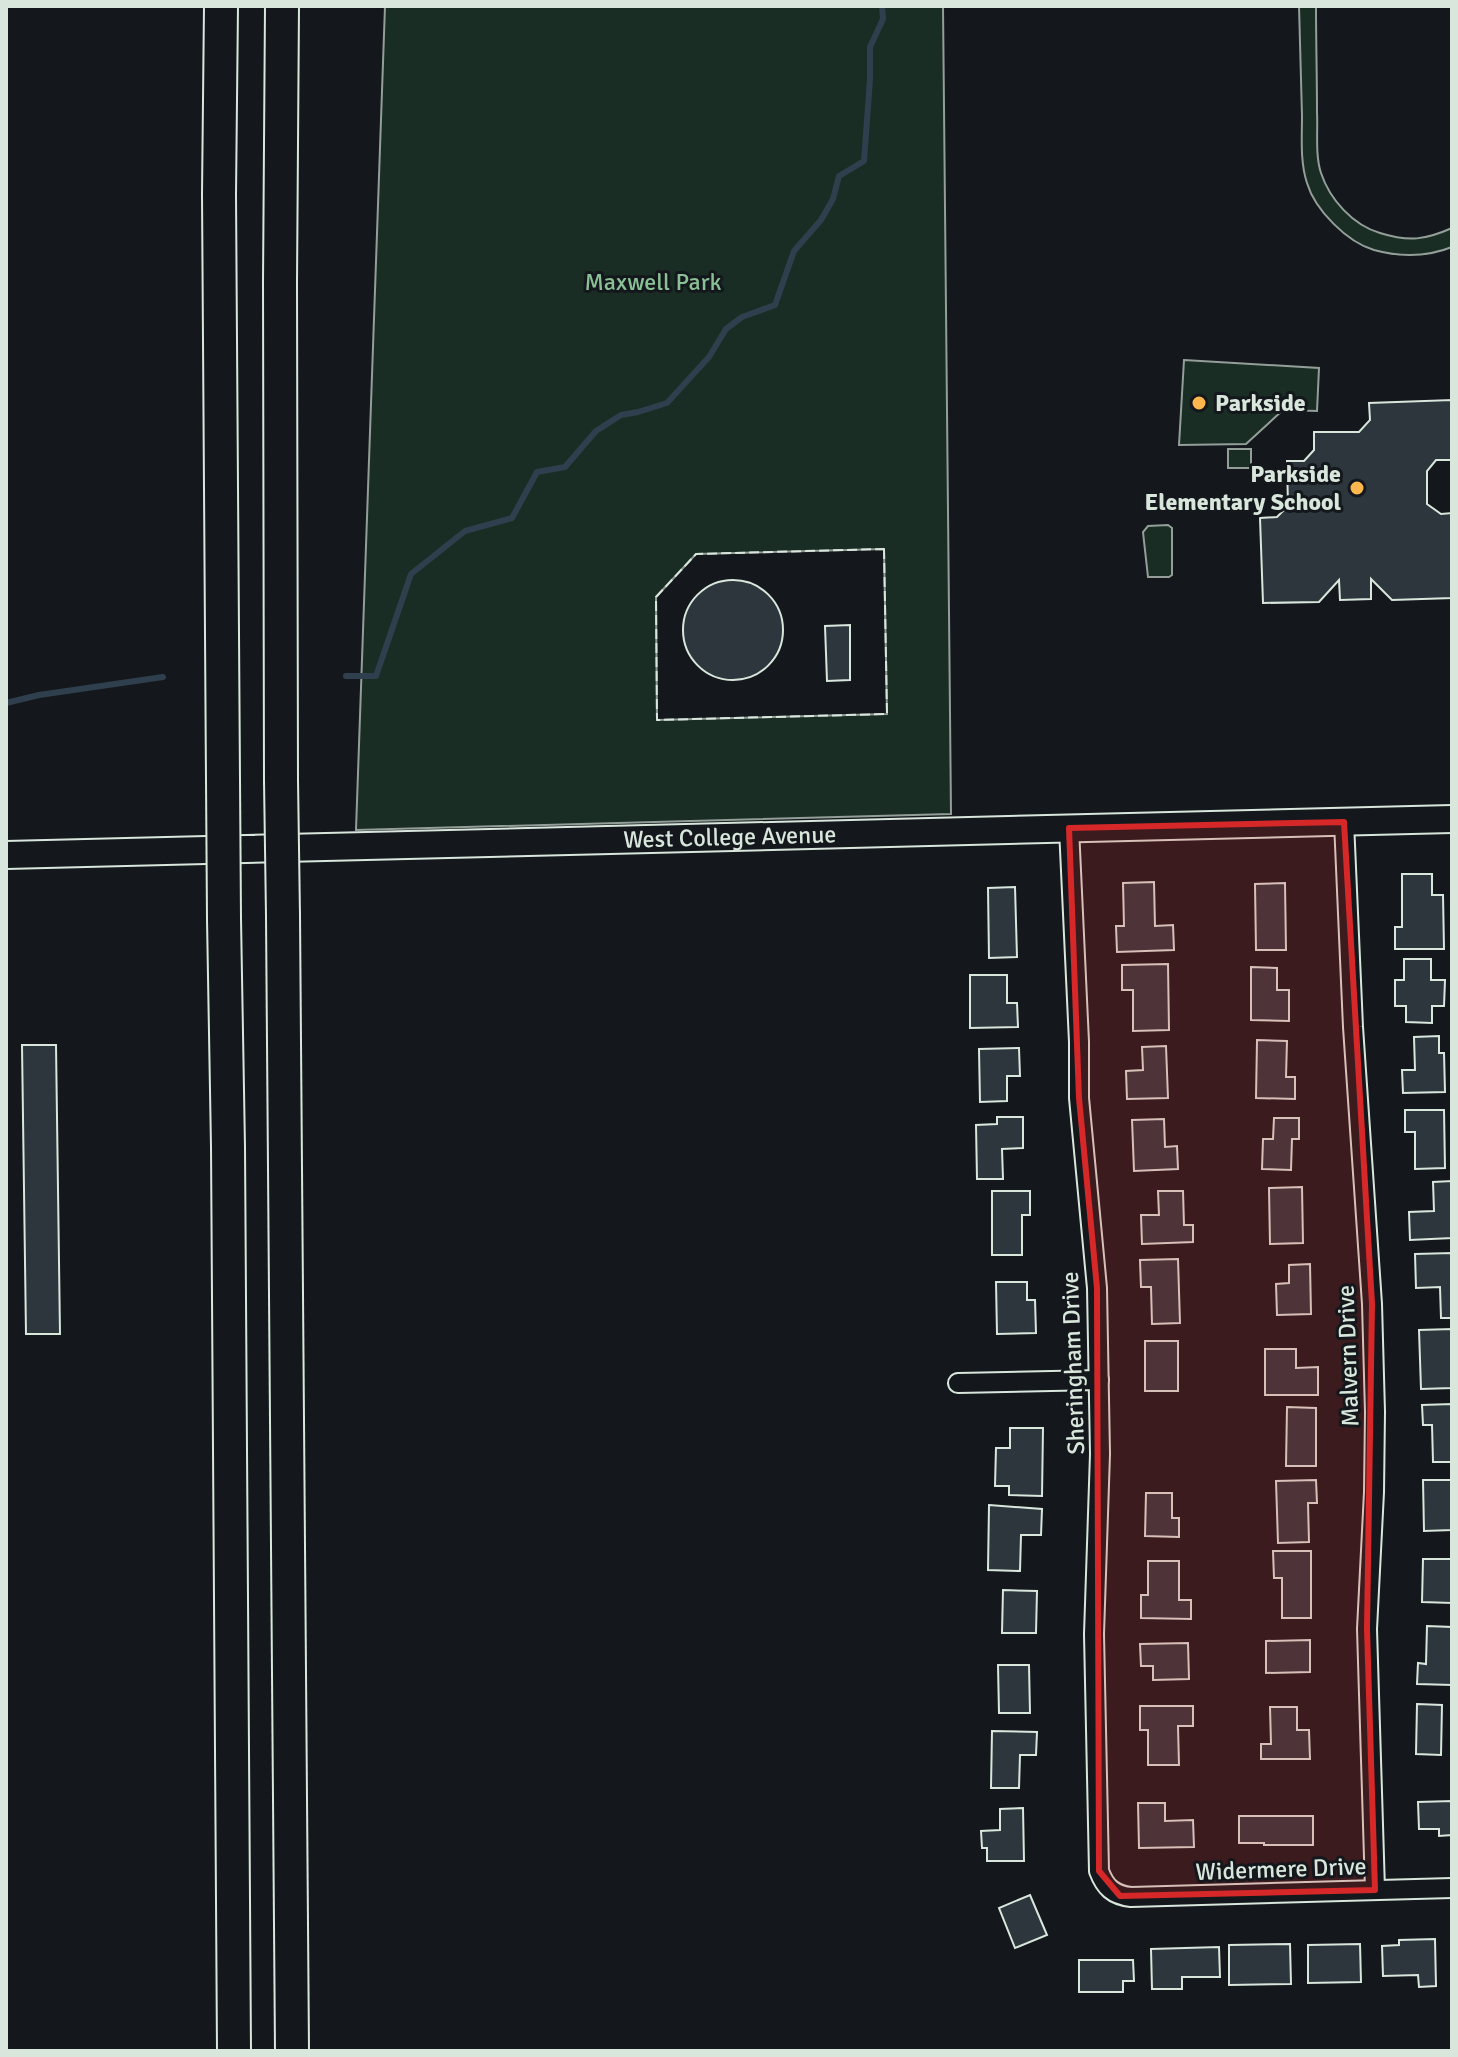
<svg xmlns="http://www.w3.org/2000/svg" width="1458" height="2057" viewBox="0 0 1458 2057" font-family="Signika,sans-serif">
<rect width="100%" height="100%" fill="#14181c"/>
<g fill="#1a2d24" stroke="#939e99" stroke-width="2" fill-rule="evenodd">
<path d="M385 6H943L951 814 356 830ZM884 549 887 714 657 720 656 597 696 554Z"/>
<path d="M1299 6H1316C1316 41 1317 76 1317 112 1318 131 1315 155 1321 173 1330 200 1353 225 1380 233 1409 242 1425 240 1452 228V247C1427 257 1400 257 1374 250 1347 242 1315 210 1307 183 1300 162 1302 138 1302 116 1301 79 1300 43 1299 6Z"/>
<polygon points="1184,360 1319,368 1317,411 1283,410 1246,444 1179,445"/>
<rect x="1228" y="449" width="23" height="19"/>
<polygon points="1168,525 1172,528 1172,575 1169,577 1148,577 1143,532 1148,526"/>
</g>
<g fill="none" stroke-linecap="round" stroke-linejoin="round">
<g stroke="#2f3f4d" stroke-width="6">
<polyline points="346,676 376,676 411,574 465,531 512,518 537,472 565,467 596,431 621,415 638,412 667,403 709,357 726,329 742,317 775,305 794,251 821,220 833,199 839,176 864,161 870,79 870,47 883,19 882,6"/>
<polyline points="6,703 39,695 163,677"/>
</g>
</g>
<g fill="#2c363c" stroke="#d8e6dc" stroke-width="2">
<polygon points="1452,400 1452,460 1436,460 1427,471 1427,504 1441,514 1452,513 1452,598 1392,600 1371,579 1371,599 1340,600 1339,580 1319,602 1263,603 1260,518 1277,517 1288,506 1287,461 1304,461 1314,450 1314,432 1359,432 1370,420 1369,403"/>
<circle cx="733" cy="630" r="50"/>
<polygon points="850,625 850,680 827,681 825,626"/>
<polygon points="1402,874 1432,874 1432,895 1443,895 1444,949 1395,949 1395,927 1402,927"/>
<polygon points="1154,882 1155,926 1173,925 1174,950 1117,952 1116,926 1124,926 1123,883"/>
<polygon points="1285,883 1286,950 1256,950 1255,884"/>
<polygon points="1015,887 1017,957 989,958 988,888"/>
<polygon points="1404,959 1431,959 1431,980 1445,980 1444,1006 1432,1006 1432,1023 1406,1022 1406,1006 1395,1006 1395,980 1404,980"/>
<polygon points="1168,964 1169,1030 1133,1031 1133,990 1122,990 1122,965"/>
<polygon points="1251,967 1277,968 1277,990 1289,990 1289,1021 1251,1020"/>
<polygon points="970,975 1007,975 1007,1003 1017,1003 1018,1027 970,1028"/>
<polygon points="1439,1036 1439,1053 1444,1053 1445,1092 1403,1093 1402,1070 1415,1070 1414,1037"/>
<polygon points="1257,1040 1287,1041 1286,1077 1295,1077 1295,1099 1256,1098"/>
<polygon points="22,1045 56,1045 60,1334 26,1334"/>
<polygon points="1166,1046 1168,1098 1127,1099 1126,1071 1143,1070 1142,1047"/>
<polygon points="1019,1048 1020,1076 1007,1076 1007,1101 980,1102 979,1049"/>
<polygon points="1405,1110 1444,1110 1445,1168 1415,1169 1415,1132 1405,1132"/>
<polygon points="997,1117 1023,1117 1023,1148 1002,1149 1003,1179 977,1179 976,1125 997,1124"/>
<polygon points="1274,1118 1299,1118 1299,1139 1292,1139 1291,1170 1262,1169 1263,1139 1273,1139"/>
<polygon points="1164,1119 1165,1147 1177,1146 1178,1169 1134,1171 1132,1120"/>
<polygon points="1452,1181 1452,1238 1410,1240 1409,1212 1434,1211 1433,1182"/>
<polygon points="1302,1187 1303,1243 1270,1244 1269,1188"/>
<polygon points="992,1191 1030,1191 1030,1215 1022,1215 1022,1255 992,1255"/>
<polygon points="1158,1191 1183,1191 1184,1225 1193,1225 1193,1242 1142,1244 1141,1215 1159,1215"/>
<polygon points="1452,1253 1452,1318 1441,1318 1440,1287 1416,1288 1415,1254"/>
<polygon points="1178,1259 1180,1323 1152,1324 1151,1287 1141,1287 1140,1260"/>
<polygon points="1310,1264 1311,1314 1277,1315 1276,1284 1289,1283 1289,1265"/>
<polygon points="996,1282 1027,1282 1027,1300 1035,1300 1036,1333 997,1334"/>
<polygon points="1452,1329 1452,1388 1421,1389 1419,1330"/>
<rect x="1145" y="1341" width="33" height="50"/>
<polygon points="1265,1349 1296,1349 1296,1368 1318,1367 1318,1395 1265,1395"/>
<polygon points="1452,1404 1452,1462 1433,1462 1432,1425 1423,1425 1422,1405"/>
<polygon points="1287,1407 1316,1408 1316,1466 1286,1466"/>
<polygon points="1010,1428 1043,1428 1042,1496 1009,1495 1009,1486 995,1486 996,1448 1010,1448"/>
<polygon points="1316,1480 1317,1503 1308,1503 1309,1542 1278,1543 1276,1481"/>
<polygon points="1423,1480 1452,1480 1452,1530 1424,1531"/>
<polygon points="1146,1493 1172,1493 1172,1518 1179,1518 1179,1537 1145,1536"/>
<polygon points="989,1505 1042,1509 1041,1535 1021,1535 1020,1571 988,1570"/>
<polygon points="1273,1551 1311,1551 1311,1618 1282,1618 1282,1578 1274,1578"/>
<polygon points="1423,1559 1452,1559 1452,1603 1422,1602"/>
<polygon points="1148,1561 1179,1561 1179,1600 1191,1600 1191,1619 1141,1618 1141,1595 1148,1595"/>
<polygon points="1003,1590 1037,1591 1036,1633 1002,1633"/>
<polygon points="1427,1626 1452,1627 1452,1685 1417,1684 1418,1663 1426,1664"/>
<polygon points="1310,1640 1310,1672 1266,1673 1266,1641"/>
<polygon points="1188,1643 1189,1679 1153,1680 1153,1666 1141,1666 1140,1644"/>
<polygon points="998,1665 1029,1665 1030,1713 999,1713"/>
<polygon points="1417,1704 1442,1705 1441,1755 1416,1754"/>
<polygon points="1140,1706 1193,1706 1193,1726 1178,1726 1179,1765 1148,1765 1148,1730 1140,1730"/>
<polygon points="1270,1707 1297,1707 1297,1730 1309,1730 1310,1759 1261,1759 1261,1744 1271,1744"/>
<polygon points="992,1731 1037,1732 1036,1755 1020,1755 1019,1788 991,1788"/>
<polygon points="1452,1801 1452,1835 1439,1836 1439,1829 1419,1829 1418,1802"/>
<polygon points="1138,1803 1165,1803 1165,1821 1193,1820 1194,1847 1139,1848"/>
<polygon points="1023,1808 1024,1861 987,1861 987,1848 982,1848 981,1831 1000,1830 1000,1809"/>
<polygon points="1239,1816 1313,1816 1313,1845 1264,1845 1264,1843 1239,1843"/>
<polygon points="1030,1895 1047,1935 1015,1948 999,1908"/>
<polygon points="1435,1939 1436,1986 1419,1987 1418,1975 1383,1976 1382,1946 1399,1945 1399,1940"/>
<polygon points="1290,1944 1291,1984 1229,1985 1229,1945"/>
<polygon points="1360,1944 1361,1982 1308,1983 1308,1945"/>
<polygon points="1219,1947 1220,1977 1182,1977 1182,1989 1152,1989 1151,1949"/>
<polygon points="1079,1960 1133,1960 1134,1981 1123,1981 1123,1992 1079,1992"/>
</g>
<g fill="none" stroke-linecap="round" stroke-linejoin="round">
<defs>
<g id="street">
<polyline points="1344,822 1353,1027 1372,1304 1375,1412 1374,1492 1367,1629 1375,1890"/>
<path d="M1069 828 1079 1042V1098L1097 1288 1100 1454 1094 1634 1099 1871C1105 1887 1113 1895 1131 1897L1452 1888"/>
<polyline points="958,1383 1099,1380"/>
</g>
<g id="secondary">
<path id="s1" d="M6 855 1452 819"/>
</g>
<g id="highway">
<polyline points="221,6 219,194 223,780"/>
<polyline points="281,780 280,282 282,6"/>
<polyline points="283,916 292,2051"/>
<polyline points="224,919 228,1147 234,2051"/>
</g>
</defs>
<use href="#street" stroke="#d8e6dc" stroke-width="22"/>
<use href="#secondary" stroke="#d8e6dc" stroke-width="30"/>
<use href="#highway" stroke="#d8e6dc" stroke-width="36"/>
<use href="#street" stroke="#14181c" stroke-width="18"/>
<use href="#secondary" stroke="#14181c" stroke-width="26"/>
<use href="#highway" stroke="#14181c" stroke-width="32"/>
<defs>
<g id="highway-bridge">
<polyline points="223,780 224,919"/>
<polyline points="281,780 283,916"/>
</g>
</defs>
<use href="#highway-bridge" stroke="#d8e6dc" stroke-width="36" stroke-linecap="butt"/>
<use href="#highway-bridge" stroke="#14181c" stroke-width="32"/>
<polygon stroke="#d8e6dc" stroke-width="2" stroke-dasharray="10 4" stroke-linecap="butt" points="884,549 887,714 657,720 656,597 696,554"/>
</g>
<path fill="#d62828" fill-opacity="0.2" stroke="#d62828" stroke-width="6" stroke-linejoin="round" d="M1344 822 1372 1304 1367 1629 1375 1890 1120 1896 1099 1871 1097 1288 1079 1098 1069 828Z"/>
<g fill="#ffb74d" stroke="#14181c" stroke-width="3">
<circle cx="1199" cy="403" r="8"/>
<circle cx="1357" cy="488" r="8"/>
</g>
<g text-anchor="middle" stroke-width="6" stroke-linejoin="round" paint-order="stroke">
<g font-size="24" fill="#8ac095" stroke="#14181c">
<text x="653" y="290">Maxwell Park</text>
</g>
<g font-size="24" font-weight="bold" fill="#d8e6dc" stroke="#14181c" text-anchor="start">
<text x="1215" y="411">Parkside</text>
<text x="1341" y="482" text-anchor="end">Parkside<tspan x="1341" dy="28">Elementary School</tspan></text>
</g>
<g font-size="24" fill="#d8e6dc" stroke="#14181c">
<text dy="8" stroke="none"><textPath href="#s1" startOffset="724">West College Avenue</textPath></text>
<text transform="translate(1348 1356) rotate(-92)" y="8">Malvern Drive</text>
<text transform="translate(1073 1363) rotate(-92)" y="8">Sheringham Drive</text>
<text transform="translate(1281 1869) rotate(-2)" y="8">Widermere Drive</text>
</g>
</g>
<rect width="1458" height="2057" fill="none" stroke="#d8e6dc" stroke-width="16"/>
</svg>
